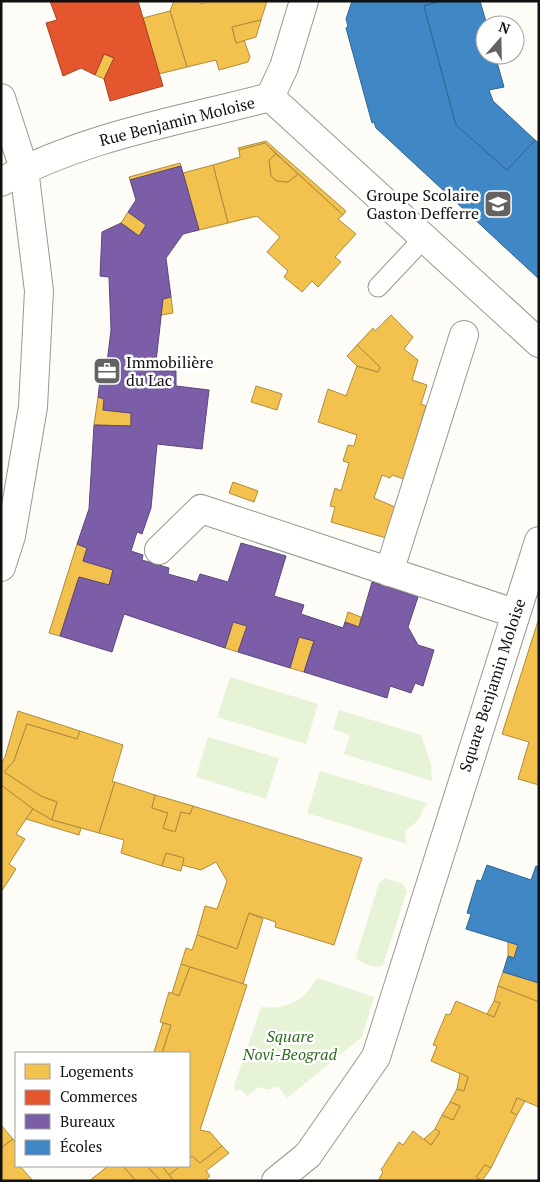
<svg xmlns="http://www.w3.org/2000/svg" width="540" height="1182" viewBox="0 0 540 1182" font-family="'PT Serif',serif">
<rect width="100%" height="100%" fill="#fdfcf7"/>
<g fill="#e7f3d7">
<polygon points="230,677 318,704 306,744 217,717"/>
<polygon points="339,710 421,735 431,764 432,781 344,754 350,735 333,729"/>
<polygon points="208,737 279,758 266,799 196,777"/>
<polygon points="320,771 427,803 418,820 405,832 407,844 307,813"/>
<path d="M385 878 403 884 407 891 383 965C377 969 360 964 356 957L379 883Z"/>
<path d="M317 978 374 997 362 1037 287 1098 278 1086 269 1090 259 1087 247 1096 240 1089 236 1091 234 1086 261 1007C287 1010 304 1001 317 978Z"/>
</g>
<g fill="#f2c14e" stroke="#ae8c3c">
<polygon points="174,1 199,1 201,4 208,1 267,1 261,20 232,27 236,43 244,40 250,57 248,62 219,70 216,60 187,67 170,11"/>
<polygon points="170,11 187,67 159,74 143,18"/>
<polygon points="261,20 256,37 236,43 232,27"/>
<polygon points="104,54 114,58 104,79 95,75"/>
<polygon points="266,141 346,211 343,215 265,143 239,150 238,148"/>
<polygon points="265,143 276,154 269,160 271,176 277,181 288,182 298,174 343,215 338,219 356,234 335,257 341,262 318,287 312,281 302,292 284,277 288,271 267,252 280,237 257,216 228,223 213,165 240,157 239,150"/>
<polygon points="276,154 298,174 288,182 277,181 271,176 269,160"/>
<polygon points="180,163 181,166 130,180 129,177"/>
<polygon points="213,165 228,223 199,230 183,173"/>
<polygon points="128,212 146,225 139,236 121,223"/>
<polygon points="171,297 173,313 161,315 163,299"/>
<polygon points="391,315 413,337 404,349 418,360 412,380 427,385 421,404 426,406 404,479 392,475 390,478 382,475 374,498 395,507 386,538 331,522 335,507 330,506 335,488 341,491 349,463 343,461 348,445 354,446 357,435 318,422 328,389 346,396 357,366 378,372 380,367 357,345 373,328 375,331"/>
<polygon points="357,345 380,367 378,372 357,366 347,356"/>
<polygon points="256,386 282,394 277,410 251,402"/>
<polygon points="98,397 104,399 103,410 131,413 131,426 94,425"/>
<polygon points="233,482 258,491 254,502 229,493"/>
<polygon points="77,544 87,548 83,561 113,570 109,585 79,577 60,636 49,633"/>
<polygon points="348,612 361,617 359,627 345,622"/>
<polygon points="539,618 539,785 518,779 529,742 502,734"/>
<polygon points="233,622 247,626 238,652 225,648"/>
<polygon points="299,637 314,641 304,672 290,668"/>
<polygon points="18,711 80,731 77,739 27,724 14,761 4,772 41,796 57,802 52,820 33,809 1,785 1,764 5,757"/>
<polygon points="27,724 77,739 80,731 123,745 112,782 115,782 99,833 52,820 57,802 41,796 4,772 14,761"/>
<polygon points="115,782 155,795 152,808 168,813 163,828 175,832 181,812 190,814 193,806 362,858 334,945 275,927 276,922 249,913 237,949 197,935 205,906 217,909 227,881 216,862 201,870 182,865 184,858 166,853 162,866 121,853 124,840 99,833"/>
<polygon points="1,785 33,809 16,834 25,839 9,864 16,869 1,892"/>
<polygon points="155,795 193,806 190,814 181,812 175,832 163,828 168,813 152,808"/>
<polygon points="33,809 52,820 81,828 79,835 26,819"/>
<polygon points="166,853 184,858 181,871 162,866"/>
<polygon points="249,913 263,919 243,984 181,964 186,948 192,950 197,935 237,949"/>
<polygon points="508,942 518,945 514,958 508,956"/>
<polygon points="181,964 190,967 179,996 172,993"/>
<polygon points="190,967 247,985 200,1130 210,1132 222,1146 200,1163 192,1156 189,1159 189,1053 162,1053 171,1025 160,1022 169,992 179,996"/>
<polygon points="503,972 539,983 539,1002 498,986"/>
<polygon points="498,986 539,1002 539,1107 517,1098 511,1112 517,1115 491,1168 485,1165 476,1177 482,1181 378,1181 383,1172 381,1170 399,1142 403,1145 413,1131 431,1145 440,1132 435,1129 442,1115 453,1120 460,1106 450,1102 457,1089 464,1091 468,1077 431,1061 437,1046 433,1045 446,1014 450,1015 456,1001 494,1017 500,1003 494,1001"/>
<polygon points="494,1001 500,1003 494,1017 487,1014"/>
<polygon points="163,1023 171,1025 162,1053 158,1053 154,1052"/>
<polygon points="460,1073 468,1077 464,1091 457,1089"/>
<polygon points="517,1098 525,1101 517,1115 511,1112"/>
<polygon points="450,1102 460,1106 453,1120 442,1115"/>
<polygon points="1,1125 13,1139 1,1148"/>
<polygon points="435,1129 440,1132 431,1145 424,1139"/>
<polygon points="13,1139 16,1143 16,1166 20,1166 33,1181 1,1181 1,1148"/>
<polygon points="222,1146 229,1153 206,1171 210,1176 205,1181 174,1181 169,1175 180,1166 189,1166 189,1159 192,1156 200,1163"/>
<polygon points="485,1165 491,1168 482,1181 476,1177"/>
<polygon points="108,1166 123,1166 136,1181 89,1181"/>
<polygon points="123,1166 147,1166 161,1181 136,1181"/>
<polygon points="147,1166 162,1166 174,1181 161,1181"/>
<polygon points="162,1166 180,1166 169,1175"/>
</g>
<polygon fill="#e4572e" stroke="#a54225" points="50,1 138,1 163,86 110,101 104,79 114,58 104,54 95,75 81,68 63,76 46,23 57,20"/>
<polygon fill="#7b5ea7" stroke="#5b477a" points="181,166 199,230 183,234 166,258 171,297 163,299 155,371 176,371 176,386 209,390 202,449 157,444 151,508 142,534 137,532 131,551 143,555 142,560 169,568 168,574 197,582 200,574 228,582 241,543 286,556 274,596 304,605 301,614 343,628 345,622 359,627 372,582 418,597 408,627 418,645 434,650 423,686 415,683 411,693 390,686 387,698 304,672 314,641 299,637 290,668 238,652 247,626 233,622 225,648 124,614 112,652 60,636 79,577 109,585 113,570 83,561 87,548 77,544 89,509 94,425 131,426 131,413 103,410 104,399 98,397 102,363 107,363 111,330 109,277 100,276 102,232 121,223 139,236 146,225 128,212 136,200 130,180"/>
<g fill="#3f88c5" stroke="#31648f">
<polygon points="352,1 441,1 424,6 456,125 507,170 535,140 539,143 539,279 376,128 374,122 372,123 346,28 348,26 346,19"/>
<polygon points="441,1 480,1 487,25 485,25 485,55 495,55 504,87 489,90 493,101 535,140 507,170 456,125 424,6"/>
<polygon points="487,865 531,880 536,866 539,867 539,983 503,972 508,956 514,958 518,945 466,929 471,914 467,913 477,880 481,881"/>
</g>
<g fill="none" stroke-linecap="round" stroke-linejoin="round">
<defs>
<polyline id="service" points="378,287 424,238"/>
<g id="pedestrian">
<polyline points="159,550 201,509 514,613"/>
<polyline points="389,572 464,335"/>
<polyline points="308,1155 376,1057 539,541"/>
</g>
<g id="minor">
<polyline points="270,97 539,343"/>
<polyline points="270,97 284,67 304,1"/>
<polyline points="1,98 24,169 39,291 33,407 11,536 1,567"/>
<path d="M1 182C84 136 180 121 270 97"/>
<polyline points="276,1181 308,1155"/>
</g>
</defs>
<use href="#service" stroke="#979795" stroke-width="21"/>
<use href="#pedestrian" stroke="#979795" stroke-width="30"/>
<use href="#minor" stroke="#979795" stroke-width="30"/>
<use href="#service" stroke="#fffffe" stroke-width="19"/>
<use href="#pedestrian" stroke="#fffffe" stroke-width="28"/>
<use href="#minor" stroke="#fffffe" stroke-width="28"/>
</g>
<defs>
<symbol id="school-square" viewBox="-11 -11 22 22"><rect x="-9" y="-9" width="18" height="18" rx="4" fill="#646362" stroke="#fff"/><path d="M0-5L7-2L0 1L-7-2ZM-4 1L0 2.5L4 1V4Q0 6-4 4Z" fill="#fff"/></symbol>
<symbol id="office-square" viewBox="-11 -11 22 22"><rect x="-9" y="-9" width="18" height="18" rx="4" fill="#646362" stroke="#fff"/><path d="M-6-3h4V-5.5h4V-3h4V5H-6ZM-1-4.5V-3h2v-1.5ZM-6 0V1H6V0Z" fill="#fff"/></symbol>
</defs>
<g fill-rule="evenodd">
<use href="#school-square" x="482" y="188" width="32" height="32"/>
<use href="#office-square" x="91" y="355" width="32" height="32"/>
</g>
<g text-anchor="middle" stroke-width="5" stroke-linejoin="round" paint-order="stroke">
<g font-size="16" fill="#111" stroke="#fff">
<text transform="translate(177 121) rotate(-14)" y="6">Rue Benjamin Moloise</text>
<text transform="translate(492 685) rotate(-72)" y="6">Square Benjamin Moloise</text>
</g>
<g font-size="16" fill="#111" stroke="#fff" text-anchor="end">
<text x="479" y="201">Groupe Scolaire<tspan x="479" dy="18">Gaston Defferre</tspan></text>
<text x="126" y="368" text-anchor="start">Immobilière<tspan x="126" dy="18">du Lac</tspan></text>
</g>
<g font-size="16" font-style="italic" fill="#2f6b1f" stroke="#fff">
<text x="290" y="1042">Square<tspan x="290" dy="18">Novi-Beograd</tspan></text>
</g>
</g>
<rect width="540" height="1182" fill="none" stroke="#111111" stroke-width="5"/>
<rect x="15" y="1052" width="175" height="115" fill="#ffffff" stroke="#a0a0a0"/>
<rect x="25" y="1064" width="25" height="15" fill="#f2c14e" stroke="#a0a0a0"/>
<text x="60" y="1077" font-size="15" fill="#111111">Logements</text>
<rect x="25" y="1090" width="25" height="15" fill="#e4572e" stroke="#a0a0a0"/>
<text x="60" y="1102" font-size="15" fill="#111111">Commerces</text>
<rect x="25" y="1114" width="25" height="15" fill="#7b5ea7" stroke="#a0a0a0"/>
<text x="60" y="1127" font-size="15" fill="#111111">Bureaux</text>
<rect x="25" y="1140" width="25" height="15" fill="#3f88c5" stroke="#a0a0a0"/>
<text x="60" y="1152" font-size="15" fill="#111111">Écoles</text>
<g transform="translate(500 40) rotate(20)"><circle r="24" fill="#ffffff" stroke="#a0a0a0"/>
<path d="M0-4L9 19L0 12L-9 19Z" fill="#646362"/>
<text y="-8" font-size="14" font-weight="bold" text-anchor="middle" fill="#111111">N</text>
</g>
</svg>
